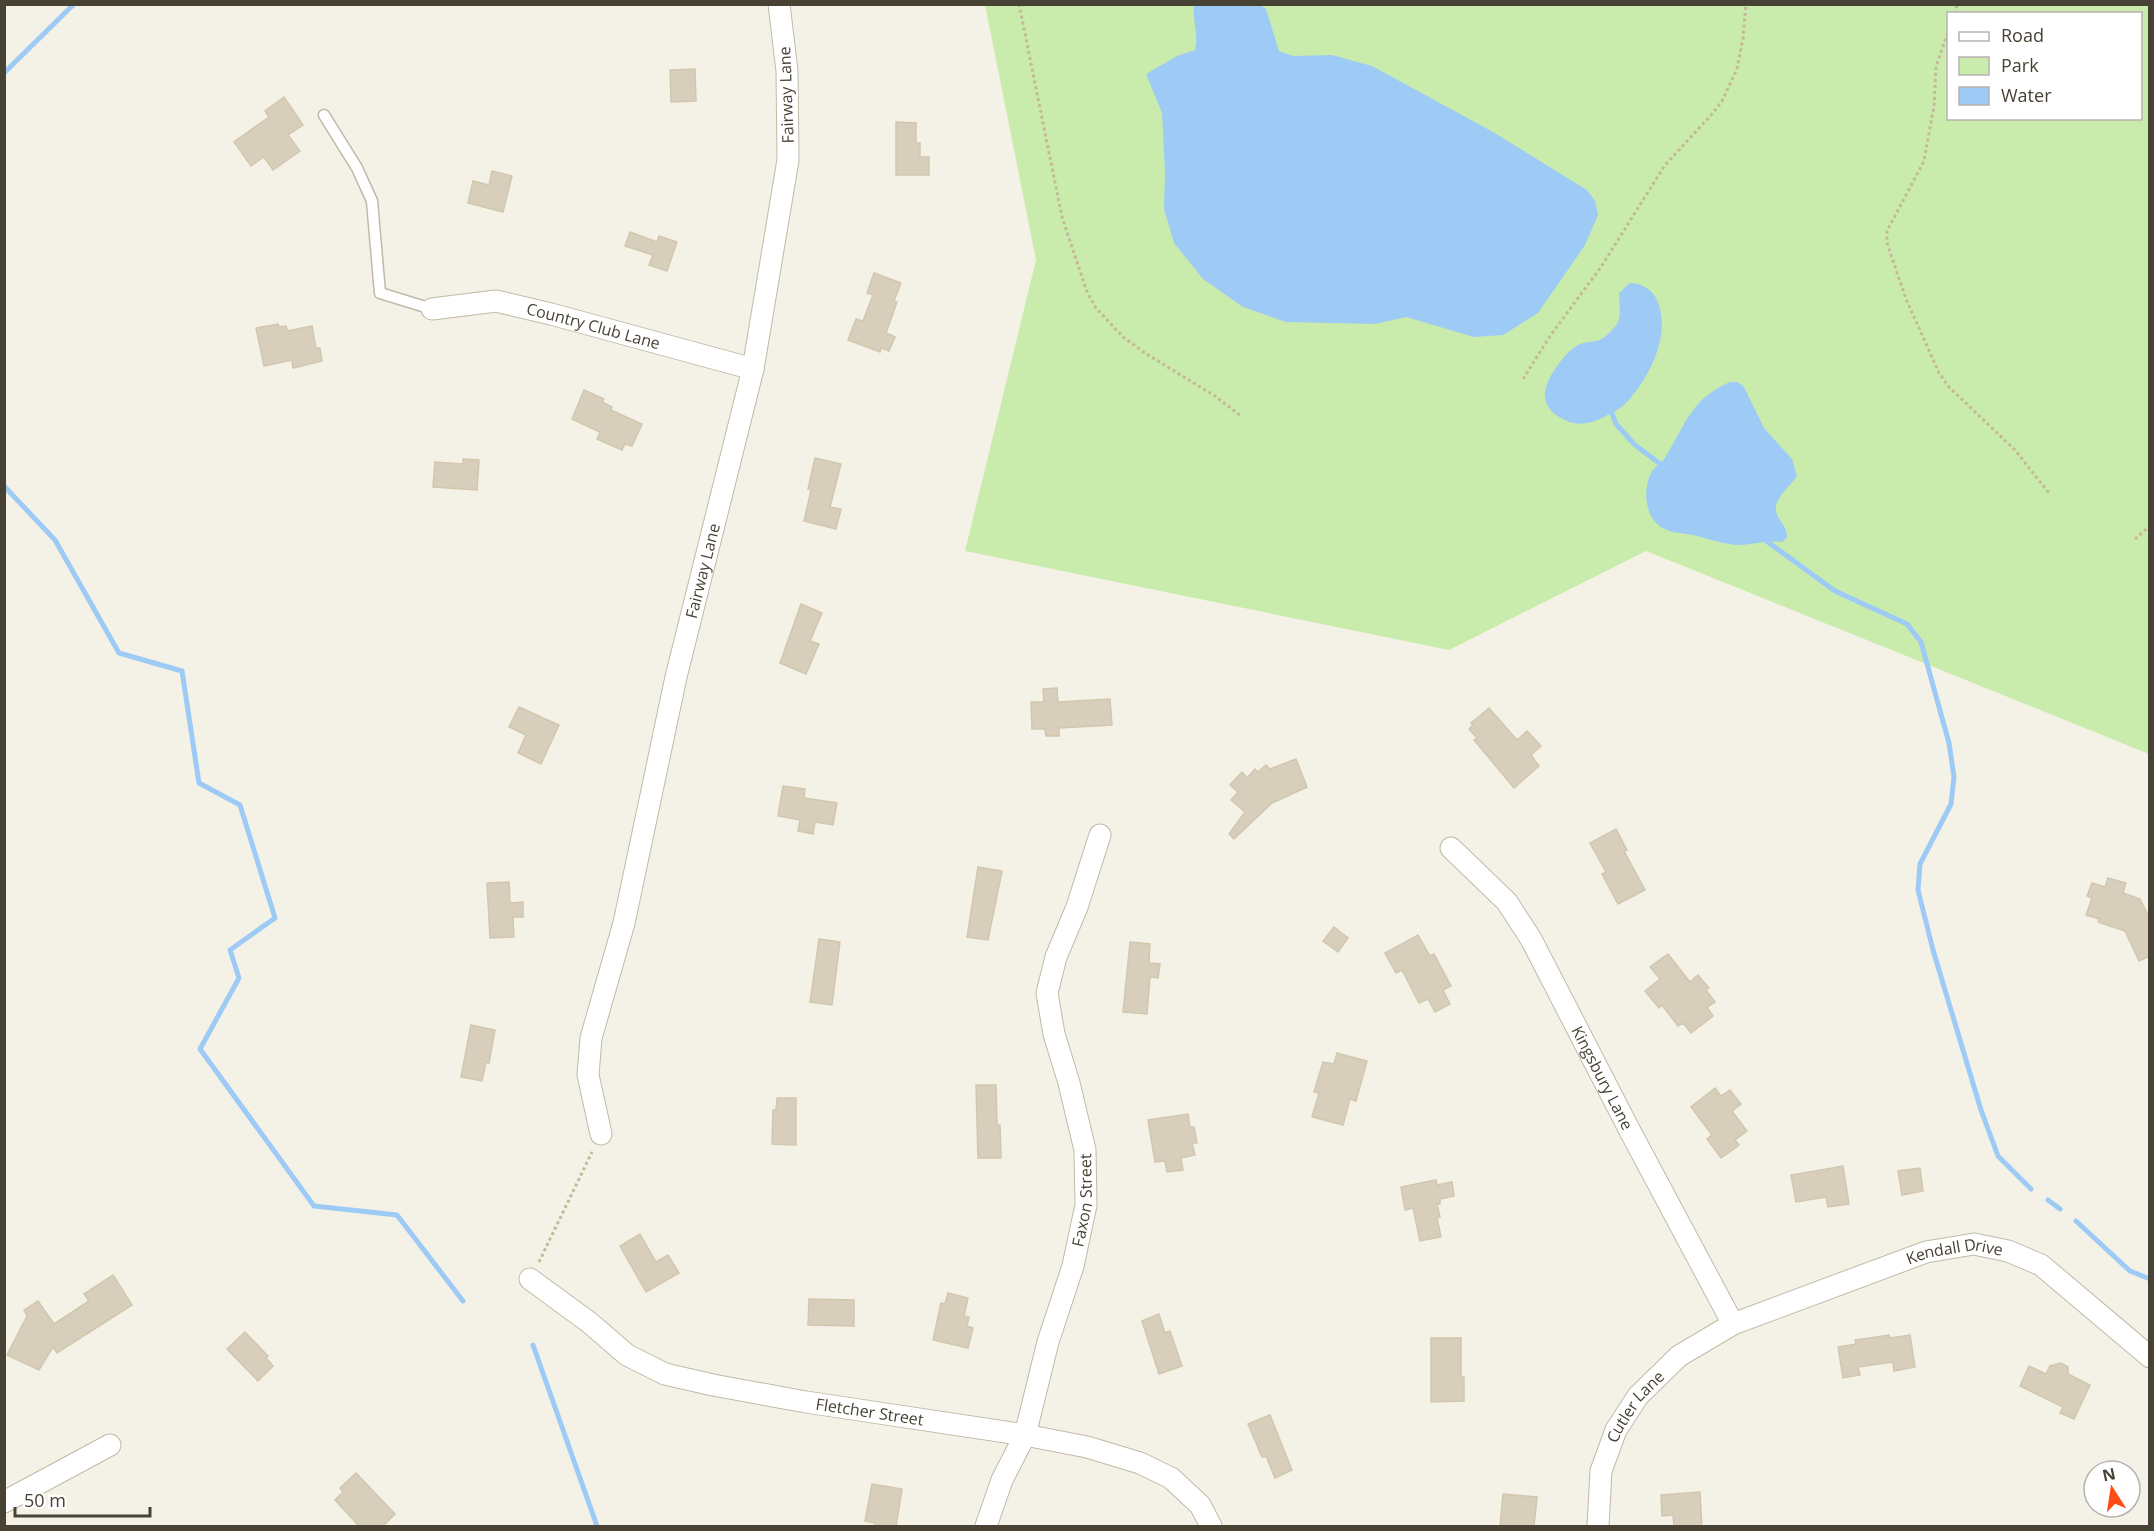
<svg xmlns="http://www.w3.org/2000/svg" width="2154" height="1531" viewBox="0 0 2154 1531" font-family="'Open Sans',sans-serif">
<rect width="100%" height="100%" fill="#f4f2e6"/>
<path fill="#c9ecac" fill-rule="evenodd" d="M985 5H2149V754L1646 551 1449 650 965 551 1036 260ZM1948 14H2140V118H1948Z"/>
<g fill="#9ecaf6">
<path d="M1194 5H1260L1266 9 1279 51 1293 56 1332 55 1372 66 1493 132 1587 190 1595 201 1598 215 1585 245 1538 313 1503 335 1474 337 1406 317 1375 324 1286 322 1243 307 1203 279 1174 243 1164 209 1165 172 1162 113 1146 74 1177 56 1195 50C1199 34 1192 21 1194 5Z"/>
<path d="M1630 283C1641 283 1651 289 1656 298 1673 332 1650 377 1627 402 1620 410 1609 414 1600 419 1588 424 1577 426 1565 420 1555 416 1546 408 1545 397 1543 381 1565 352 1578 345 1584 342 1590 342 1596 341 1604 340 1612 330 1617 324 1622 316 1619 302 1619 293Z"/>
<path d="M1730 382H1738L1744 387 1764 428 1792 459 1797 476C1788 490 1767 502 1780 520 1784 527 1787 529 1787 537L1782 542C1766 540 1753 545 1737 545 1720 544 1704 537 1688 534 1680 533 1672 533 1665 529 1645 521 1642 490 1651 473 1654 466 1663 463 1666 456 1686 423 1692 398 1730 382Z"/>
</g>
<g fill="none" stroke-linecap="round" stroke-linejoin="round">
<g stroke="#9ecaf6" stroke-width="5">
<polyline points="4,73 74,4"/>
<polyline points="1610,408 1616,424 1635,445 1663,466"/>
<polyline points="4,486 55,540 119,653 182,671 199,783 240,805 275,918 230,950 239,978 200,1049 314,1206 397,1215 463,1301"/>
<polyline points="1761,537 1835,591 1907,624 1921,642 1949,743 1954,777 1951,804 1920,864 1918,890 1933,950 1981,1110 1998,1156 2031,1189"/>
<polyline points="2048,1200 2060,1209"/>
<polyline points="2076,1221 2130,1271 2150,1279"/>
<polyline points="533,1345 597,1526"/>
</g>
</g>
<g fill="#d7cfbb" stroke="#d2c7ae" stroke-width="1.5">
<polygon points="695,69 696,101 671,102 670,70"/>
<polygon points="284,97 303,125 288,135 300,151 273,170 264,157 251,166 234,142 269,117 265,111"/>
<polygon points="896,122 916,123 916,143 920,143 920,157 929,157 929,175 896,175"/>
<polygon points="492,171 512,176 503,212 468,203 473,181 489,185"/>
<polygon points="630,232 657,242 659,236 677,242 667,271 649,265 653,255 625,246"/>
<polygon points="874,273 901,283 894,301 897,302 886,333 895,337 889,351 881,348 880,352 848,340 856,319 863,321 873,295 867,293"/>
<polygon points="278,324 279,327 286,326 288,331 312,326 316,348 320,348 322,361 293,368 292,360 264,366 256,328"/>
<polygon points="584,390 604,399 602,402 612,407 611,410 642,424 632,446 625,444 622,450 597,439 600,432 572,419"/>
<polygon points="815,458 841,464 830,507 841,509 836,529 804,521 811,490 808,489"/>
<polygon points="463,459 479,460 477,490 433,487 435,462 463,464"/>
<polygon points="801,604 822,613 810,641 819,644 806,674 780,663"/>
<polygon points="1057,688 1058,702 1110,699 1112,725 1059,728 1059,736 1046,736 1045,729 1032,729 1031,702 1044,702 1043,689"/>
<polygon points="519,707 559,725 541,764 518,753 526,735 509,727"/>
<polygon points="1489,708 1517,740 1527,731 1541,746 1531,755 1539,766 1514,788 1474,740 1477,738 1469,729 1473,725 1471,723"/>
<polygon points="1296,759 1307,787 1272,803 1234,839 1229,834 1245,812 1231,800 1238,792 1230,785 1242,772 1247,778 1255,769 1258,772 1266,765 1270,769"/>
<polygon points="783,786 805,789 804,798 837,803 833,825 815,822 813,834 798,831 800,820 778,816"/>
<polygon points="1616,829 1627,850 1624,851 1645,890 1618,904 1602,874 1606,872 1590,843"/>
<polygon points="978,867 1002,871 988,940 967,937"/>
<polygon points="2108,878 2126,883 2123,893 2140,899 2150,919 2150,956 2139,961 2125,931 2098,922 2099,919 2086,915 2092,898 2087,896 2092,883 2105,887"/>
<polygon points="509,882 510,903 523,902 523,917 513,917 514,937 490,938 487,883"/>
<polygon points="1334,927 1348,938 1338,952 1323,941"/>
<polygon points="1418,935 1430,956 1434,954 1451,986 1443,990 1450,1004 1435,1012 1428,999 1419,1003 1402,970 1396,973 1385,953"/>
<polygon points="819,939 840,942 832,1005 810,1002"/>
<polygon points="1130,942 1150,944 1149,963 1160,964 1158,978 1150,977 1147,1014 1123,1012"/>
<polygon points="1668,954 1690,982 1698,975 1709,988 1706,990 1715,1002 1707,1007 1713,1016 1691,1033 1683,1023 1678,1026 1662,1005 1659,1008 1645,991 1660,979 1650,967"/>
<polygon points="471,1025 495,1030 489,1063 486,1062 482,1081 461,1077"/>
<polygon points="1337,1053 1367,1061 1356,1101 1350,1099 1343,1125 1312,1117 1319,1093 1314,1092 1323,1062 1334,1064"/>
<polygon points="976,1085 996,1085 997,1125 1000,1125 1001,1158 978,1158"/>
<polygon points="1715,1088 1721,1096 1730,1090 1741,1104 1732,1111 1747,1131 1735,1140 1739,1145 1721,1158 1707,1139 1712,1135 1691,1107"/>
<polygon points="777,1098 796,1098 796,1145 772,1144 773,1110 776,1110"/>
<polygon points="1188,1114 1190,1127 1194,1127 1197,1143 1192,1143 1195,1155 1181,1158 1183,1170 1167,1172 1165,1161 1155,1162 1148,1120"/>
<polygon points="1843,1166 1849,1204 1828,1207 1826,1197 1796,1202 1791,1175"/>
<polygon points="1920,1168 1923,1191 1902,1195 1898,1171"/>
<polygon points="1436,1180 1437,1185 1452,1182 1454,1196 1440,1199 1440,1204 1437,1204 1440,1217 1437,1218 1441,1237 1420,1241 1413,1208 1405,1210 1401,1187"/>
<polygon points="640,1234 656,1262 668,1255 679,1273 646,1292 620,1246"/>
<polygon points="113,1275 132,1305 57,1353 53,1347 39,1370 7,1355 27,1316 24,1310 38,1301 54,1324 89,1301 84,1294"/>
<polygon points="948,1293 968,1298 964,1316 969,1317 967,1326 973,1328 968,1348 933,1340 941,1303 945,1304"/>
<polygon points="809,1299 854,1300 854,1326 808,1325"/>
<polygon points="1159,1314 1165,1333 1170,1331 1182,1366 1159,1374 1142,1321"/>
<polygon points="245,1332 268,1356 266,1358 273,1366 258,1381 227,1349"/>
<polygon points="1889,1335 1890,1338 1910,1335 1915,1367 1894,1371 1893,1362 1858,1367 1860,1375 1843,1378 1838,1347 1856,1344 1855,1340"/>
<polygon points="1431,1338 1461,1338 1461,1377 1464,1377 1464,1401 1431,1402"/>
<polygon points="2061,1363 2068,1367 2068,1374 2090,1385 2074,1419 2060,1413 2063,1407 2020,1386 2029,1366 2046,1374 2050,1366"/>
<polygon points="1270,1415 1292,1470 1275,1478 1266,1456 1262,1457 1248,1424"/>
<polygon points="356,1473 395,1514 382,1527 360,1527 335,1500 343,1492 340,1488"/>
<polygon points="872,1484 902,1489 896,1527 875,1527 875,1523 865,1521"/>
<polygon points="1700,1492 1702,1527 1674,1527 1673,1515 1662,1516 1661,1495"/>
<polygon points="1503,1494 1537,1497 1534,1527 1500,1527"/>
</g>
<g fill="none" stroke-linecap="round" stroke-linejoin="round">
<defs>
<polyline id="lane" points="324,115 357,168 372,201 380,293 432,309"/>
<g id="street">
<path id="s1" d="M432 309 496 301 551 314 753 369"/>
<path id="s2" d="M1451 848 1507 902 1531 939 1630 1131 1733 1324"/>
<path id="s3" d="M601 1134 588 1075 591 1038 624 923 676 677 753 369 788 160 787 71 779 4"/>
<path id="s4" d="M530 1279 590 1323 627 1355 665 1374 713 1385 806 1402 1025 1435 1087 1447 1140 1463 1171 1478 1200 1505 1211 1526"/>
<polyline points="4,1502 110,1445"/>
<path id="s5" d="M986 1526 1002 1480 1025 1435 1048 1342 1073 1266 1086 1205 1085 1150 1069 1083 1054 1034 1047 993 1056 957 1077 907 1100 835"/>
<path id="s6" d="M1598 1526 1601 1471 1616 1430 1638 1396 1679 1356 1733 1324 1926 1252 1974 1244 2008 1251 2041 1265 2150 1357"/>
</g>
</defs>
<use href="#lane" stroke="#c1baa8" stroke-width="13"/>
<use href="#street" stroke="#c1baa8" stroke-width="23"/>
<g stroke="#c4b898" stroke-width="3" stroke-dasharray="3 3" stroke-linecap="butt">
<polyline points="1019,4 1062,217 1087,292 1096,308 1123,337 1145,353 1215,396 1241,416"/>
<polyline points="1955,14 1957,4"/>
<polyline points="1948,33 1936,66 1934,106 1924,161 1887,231 1887,243 1906,299 1939,373 1949,387 2015,450 2049,493"/>
<polyline points="1523,379 1550,336 1601,267 1665,165 1713,113 1722,101 1737,69 1743,38 1746,4"/>
<polyline points="2135,539 2150,526"/>
<polyline points="539,1262 592,1152"/>
</g>
<use href="#lane" stroke="#fff" stroke-width="10"/>
<use href="#street" stroke="#fff" stroke-width="21"/>
</g>
<g text-anchor="middle" stroke-width="4.5" stroke-linejoin="round" paint-order="stroke">
<g font-size="16" fill="#484235" stroke="#fff">
<text transform="translate(786 95) rotate(-92)" y="6">Fairway Lane</text>
<text dy="6" stroke="none"><textPath href="#s1" startOffset="165">Country Club Lane</textPath></text>
<text dy="6" stroke="none"><textPath href="#s3" startOffset="578">Fairway Lane</textPath></text>
<text dy="6" stroke="none"><textPath href="#s2" startOffset="278">Kingsbury Lane</textPath></text>
<text dy="6" stroke="none"><textPath href="#s5" startOffset="342">Faxon Street</textPath></text>
<text dy="6" stroke="none"><textPath href="#s6" startOffset="494">Kendall Drive</textPath></text>
<text dy="6" stroke="none"><textPath href="#s6" startOffset="129">Cutler Lane</textPath></text>
<text dy="6" stroke="none"><textPath href="#s4" startOffset="374">Fletcher Street</textPath></text>
</g>
</g>
<rect width="2154" height="1531" fill="none" stroke="#484235" stroke-width="12"/>
<rect x="1947" y="12" width="195" height="108" fill="#ffffff" stroke="#b6b3ae" stroke-width="1.5"/>
<rect x="1959" y="32" width="30" height="9" fill="#ffffff" stroke="#b6b3ae" stroke-width="1.5"/>
<text x="2001" y="42" font-size="18" fill="#484235">Road</text>
<rect x="1959" y="57" width="30" height="18" fill="#c9ecac" stroke="#b6b3ae" stroke-width="1.5"/>
<text x="2001" y="72" font-size="18" fill="#484235">Park</text>
<rect x="1959" y="87" width="30" height="18" fill="#9ecaf6" stroke="#b6b3ae" stroke-width="1.5"/>
<text x="2001" y="102" font-size="18" fill="#484235">Water</text>
<g transform="translate(2112 1489) rotate(348)"><circle r="28" fill="#ffffff" stroke="#b6b3ae" stroke-width="1.5"/>
<path d="M0-4.5L10 22L0 15L-10 22Z" fill="#ff4c13"/>
<text y="-9" font-size="16" font-weight="bold" text-anchor="middle" fill="#484235">N</text>
</g>
<path d="M15 1507v9h135v-9" fill="none" stroke="#484235" stroke-width="3"/>
<text x="24" y="1507" font-size="18" fill="#484235" stroke="#ffffff" stroke-width="4.5" paint-order="stroke">50 m</text>
</svg>
